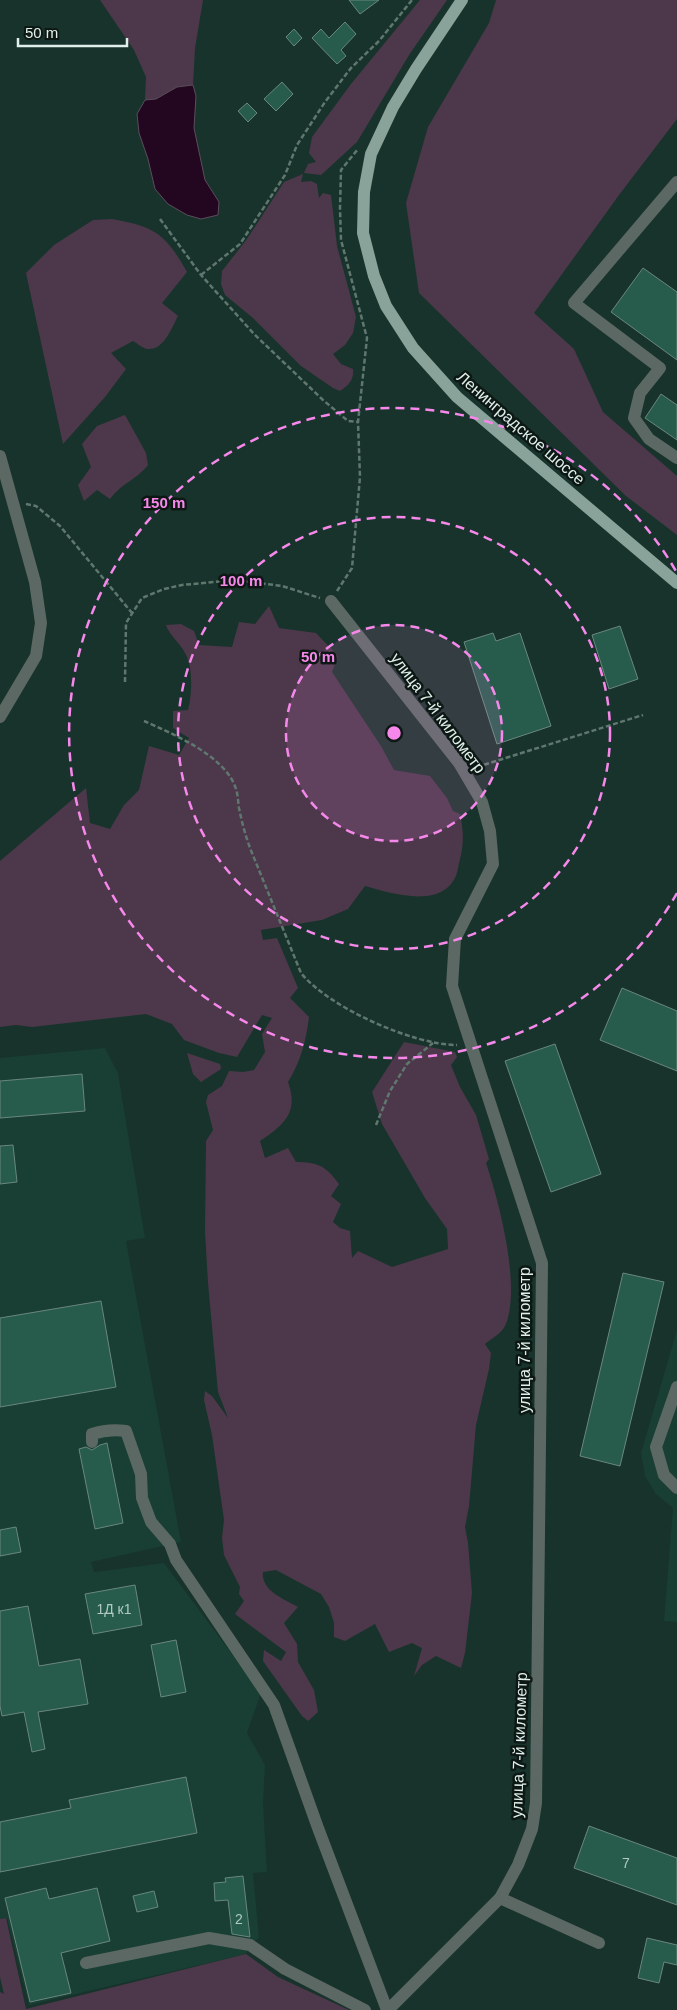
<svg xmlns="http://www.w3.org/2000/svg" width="677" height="2010" font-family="Arial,sans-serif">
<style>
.built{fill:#193e33}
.green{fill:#4c384a}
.water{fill:#230720;stroke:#5b4d5c}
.building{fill:#275c4d;stroke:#6a877d}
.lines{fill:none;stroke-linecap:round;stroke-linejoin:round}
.path{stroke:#5f776f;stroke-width:2.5;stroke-dasharray:5 2.5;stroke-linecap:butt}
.minor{stroke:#5c6864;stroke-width:12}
.major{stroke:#89a39a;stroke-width:12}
.ring{fill:none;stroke:#f788eb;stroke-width:2.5;stroke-dasharray:9 6}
.labels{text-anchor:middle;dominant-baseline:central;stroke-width:5;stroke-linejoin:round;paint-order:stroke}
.number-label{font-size:14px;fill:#b1cac2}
.street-label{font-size:16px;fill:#dfefe9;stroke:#0d1815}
.centre{fill:#f788eb;stroke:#0d1815;stroke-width:2.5}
.ring-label{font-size:15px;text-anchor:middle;font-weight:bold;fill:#f788eb;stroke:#0d1815;stroke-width:5;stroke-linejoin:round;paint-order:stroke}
</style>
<rect width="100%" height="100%" fill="#18332b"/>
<!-- built -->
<g class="built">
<path d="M105,1048l13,25 27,165 -19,3 55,301 -90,20 3,10 70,-9 97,130 -14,40 18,32 -2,39 4,68 -14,1 6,65 -9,7 -4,9 -217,51 -22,-87 -7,1v-861z"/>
<path d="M677,1330v292l-13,-1 9,-113 -17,-14 -11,-18 -4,-23z"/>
</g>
<!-- green -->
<g class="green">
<path d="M100,0h103l-8,48 -2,37 -16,2 -21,12 -11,1 1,-23 -12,-27z"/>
<path d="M420,0h27l-38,55 -52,87 -36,33 -17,-2 4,-9 8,-2 -7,-9 3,-16 39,-53z"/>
<path d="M496,0h181v119l-58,76 -85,118 40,36 29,63 74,64v59l-51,-39 -207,-203 -13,-90 22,-76 61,-104z"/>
<path d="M303,174l-2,8 10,-1 6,3 2,14 4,-5 8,2 6,51 19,71 -3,16 -8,12 -12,9 8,10 12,5c1,11 -4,16 -13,22l-7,-3 -32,-22 -48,-48 -28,-23 -4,-11 1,-13 25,-32 37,-57z"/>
<path d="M112,219c43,8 53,14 75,53l-25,31 16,13c-6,11 -14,35 -31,33 -5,-1 -10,-6 -14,-8l-22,12 15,16 -21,28 -42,47 -37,-171 28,-28 39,-25z"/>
<path d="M125,415l21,38 2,12c-13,16 -25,17 -38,34l-13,-9 -13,11 -6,-16 13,-18 -9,-23 15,-18z"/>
<path d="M269,606l10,22 37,5 22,23 -6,16 49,74 13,24 36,6 17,22 6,13 7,3c4,18 4,32 -1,49 -1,5 -2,11 -4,15 -16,31 -65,15 -90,8l-17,23 -26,11 -61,10 2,10 14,-2 21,50 -8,10 19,19c-3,24 -8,44 -21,65 11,30 -4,43 -28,59l5,17 23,-10 8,14c22,0 30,4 43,22l-8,12 10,8 -8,18 7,6 10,3 2,27 6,-7 34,16 56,-18 -1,-20 -22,-31 -43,-74 -10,-32 32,-50 51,10 2,5 -6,8 9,22 16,28 13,44 -3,4c13,38 36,126 19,163 -3,7 -14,13 -20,18l6,9 -2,16 -13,56 -7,81 -4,21 3,16 4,50 -7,60 -4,15 -25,-12 -14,9 -8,11 8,-28 -10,-5 -23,9 -14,-28 -30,17 -11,-4v-14l-5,-16 -8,-13 -45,-24 -13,2c-2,19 21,27 35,35l-14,16 13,21 1,18 16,28 4,22 -10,9 -6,-5 -39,-55 1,-11 17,11 5,-9 -51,-38 9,-13 -5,-7 1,-7 -16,-32 -2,-17 2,-18 -12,-85 -8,-35 1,-9 7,5 16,22 -10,-26 -10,-109 -3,-51 1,-91 7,-11 -7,-28 2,-7 14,-9 7,-15 14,1 11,-2 11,-18 -3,-18 10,-16 -10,-3 -25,42 -18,-4 -35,-13 -12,-16 -26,-10 -114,13 -16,-2 -16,2v-166l86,-73 4,35 20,6 14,-24 15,-15 10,-44 30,9 10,-17 -16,-10v-17l15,-1c4,-14 5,-42 -2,-55 -5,-12 -16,-18 -20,-30l15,-1 13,7 5,14 33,2 7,-25 16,2z"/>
<path d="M187,1053l33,11 1,5 -20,13 -8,-8z"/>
<path d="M6,1918l20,91 220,-55 32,23 71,33h-349v-18l4,2 -4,-17v-58z"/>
</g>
<!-- water -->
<path class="water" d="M193,85l3,11 -2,32 11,52 14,22 -1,13 -17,4 -14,-4 -19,-11 -13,-15 -7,-30 -9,-26 -2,-19 8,-14 11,-1 21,-12z"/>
<!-- building -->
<g class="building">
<path d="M349,0h30l-19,14z"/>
<path d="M345,22l11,12 -15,16 5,6 -9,8 -25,-26 9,-9 8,9z"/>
<path d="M294,29l8,9 -8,8 -8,-9z"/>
<path d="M282,82l11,12 -17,17 -12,-12z"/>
<path d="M247,103l10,10 -9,9 -10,-11z"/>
<path d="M643,268l34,24v68l-66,-48z"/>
<path d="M661,394l16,11v35l-32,-22z"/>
<path d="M620,626l18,53 -29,10 -17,-54z"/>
<path d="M493,633l3,8 24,-8 31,93 -54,18 -33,-102z"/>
<path d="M622,988l55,23v60l-77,-31z"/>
<path d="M555,1044l46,130 -50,18 -46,-131z"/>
<path d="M82,1074l3,37 -85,7v-37z"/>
<path d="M13,1145l4,37 -17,2v-38z"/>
<path d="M623,1273l41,9 -44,184 -40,-10z"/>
<path d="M101,1301l15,86 -116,20v-89z"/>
<path d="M107,1443l16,80 -28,6 -16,-80 7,-2 6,3 8,-5z"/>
<path d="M16,1527l5,25 -21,4v-26z"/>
<path d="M135,1585l7,40 -49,9 -8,-40z"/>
<path d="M28,1606l11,60 41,-7 8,45 -50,8 7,37 -13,3 -8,-40 -22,4 -2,-10v-95z"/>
<path d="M176,1640l10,52 -25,5 -10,-52z"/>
<path d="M186,1777l11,56 -197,39v-50l71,-14 -2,-8z"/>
<path d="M589,1826l88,32v47l-103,-37z"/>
<path d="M243,1876l7,61 -18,-3 -4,-34 -13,1 -1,-18 12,-1 -1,-4z"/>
<path d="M46,1888l3,11 48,-11 13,53 -49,12 10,40 -41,9 -25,-104z"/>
<path d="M154,1891l4,16 -21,5 -4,-16z"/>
<path d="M647,1938l30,7v20l-13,-3 -5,21 -21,-5z"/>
</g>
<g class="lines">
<!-- path -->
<g class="path">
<path d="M160,219l41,56 53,59 69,66 25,21 10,1"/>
<path d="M201,275l39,-31 45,-69 12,-30 28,-43 26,-34 28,-27 33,-41"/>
<path d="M26,504l10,2 24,20 72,87"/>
<path d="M337,591l15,-23 8,-91 -2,-55 9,-84 -26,-98 -1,-32 1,-38 17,-21"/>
<path d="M125,682l1,-59 16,-25 22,-9 18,-4 53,-5 47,6 38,12"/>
<path d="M144,721c29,13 82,35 92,68 2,6 2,13 3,19 3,15 7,30 13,45l49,120c27,34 112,72 156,72"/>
<path d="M477,767l166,-52"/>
<path d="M376,1125l14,-34 17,-27 26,-21"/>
</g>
<!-- minor -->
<g class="minor">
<path d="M677,182l-103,121 86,65 -20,25 -6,25 15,21 28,19"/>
<path d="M0,456l35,126 6,41 -5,33 -36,61"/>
<path d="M331,601l128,162 23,39 8,29 3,33 -38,75 -3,47 90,277 -6,540 -4,26 -14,36 -18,33 -112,112"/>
<path d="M677,1387l-21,60 8,28 13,13"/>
<path d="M92,1442v-8c12,-4 21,-5 34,-3l15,43 1,24 9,24 19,22 6,16 98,145 44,123 69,182"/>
<path d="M500,1898l99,45"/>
<path d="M86,1963l123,-25 41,7 35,24 80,41"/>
</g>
<!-- major -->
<path class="major" d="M462,0l-46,69 -23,38 -22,47 -7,38 -1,41 11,43 12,30 27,42 44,49 220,186"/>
</g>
<!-- distance rings -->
<circle cx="394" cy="733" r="108" fill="#f788eb" fill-opacity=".12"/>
<g class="ring">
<circle cx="394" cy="733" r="108"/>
<circle cx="394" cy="733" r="216"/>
<path d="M677 893A325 325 0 1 1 677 573"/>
</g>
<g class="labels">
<!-- number labels -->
<g class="number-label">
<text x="114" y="1609">1Д к1</text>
<text x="626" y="1863">7</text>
<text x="239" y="1919">2</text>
</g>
<!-- street labels -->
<g class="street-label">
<text transform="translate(521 428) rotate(41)">Ленинградское шоссе</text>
<text transform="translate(438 713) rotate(53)">улица 7-й километр</text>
<text transform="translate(524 1340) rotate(-90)">улица 7-й километр</text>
<text transform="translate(519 1745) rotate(-88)">улица 7-й километр</text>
</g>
</g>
<circle cx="394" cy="733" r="8" class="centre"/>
<g class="ring-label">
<text x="164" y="508">150 m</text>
<text x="241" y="586">100 m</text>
<text x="318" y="662">50 m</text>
</g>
<!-- scale -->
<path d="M18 38v8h109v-8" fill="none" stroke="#dfefe9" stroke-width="2.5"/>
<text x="25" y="38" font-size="15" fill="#dfefe9" stroke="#0d1815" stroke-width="4" paint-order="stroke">50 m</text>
</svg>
